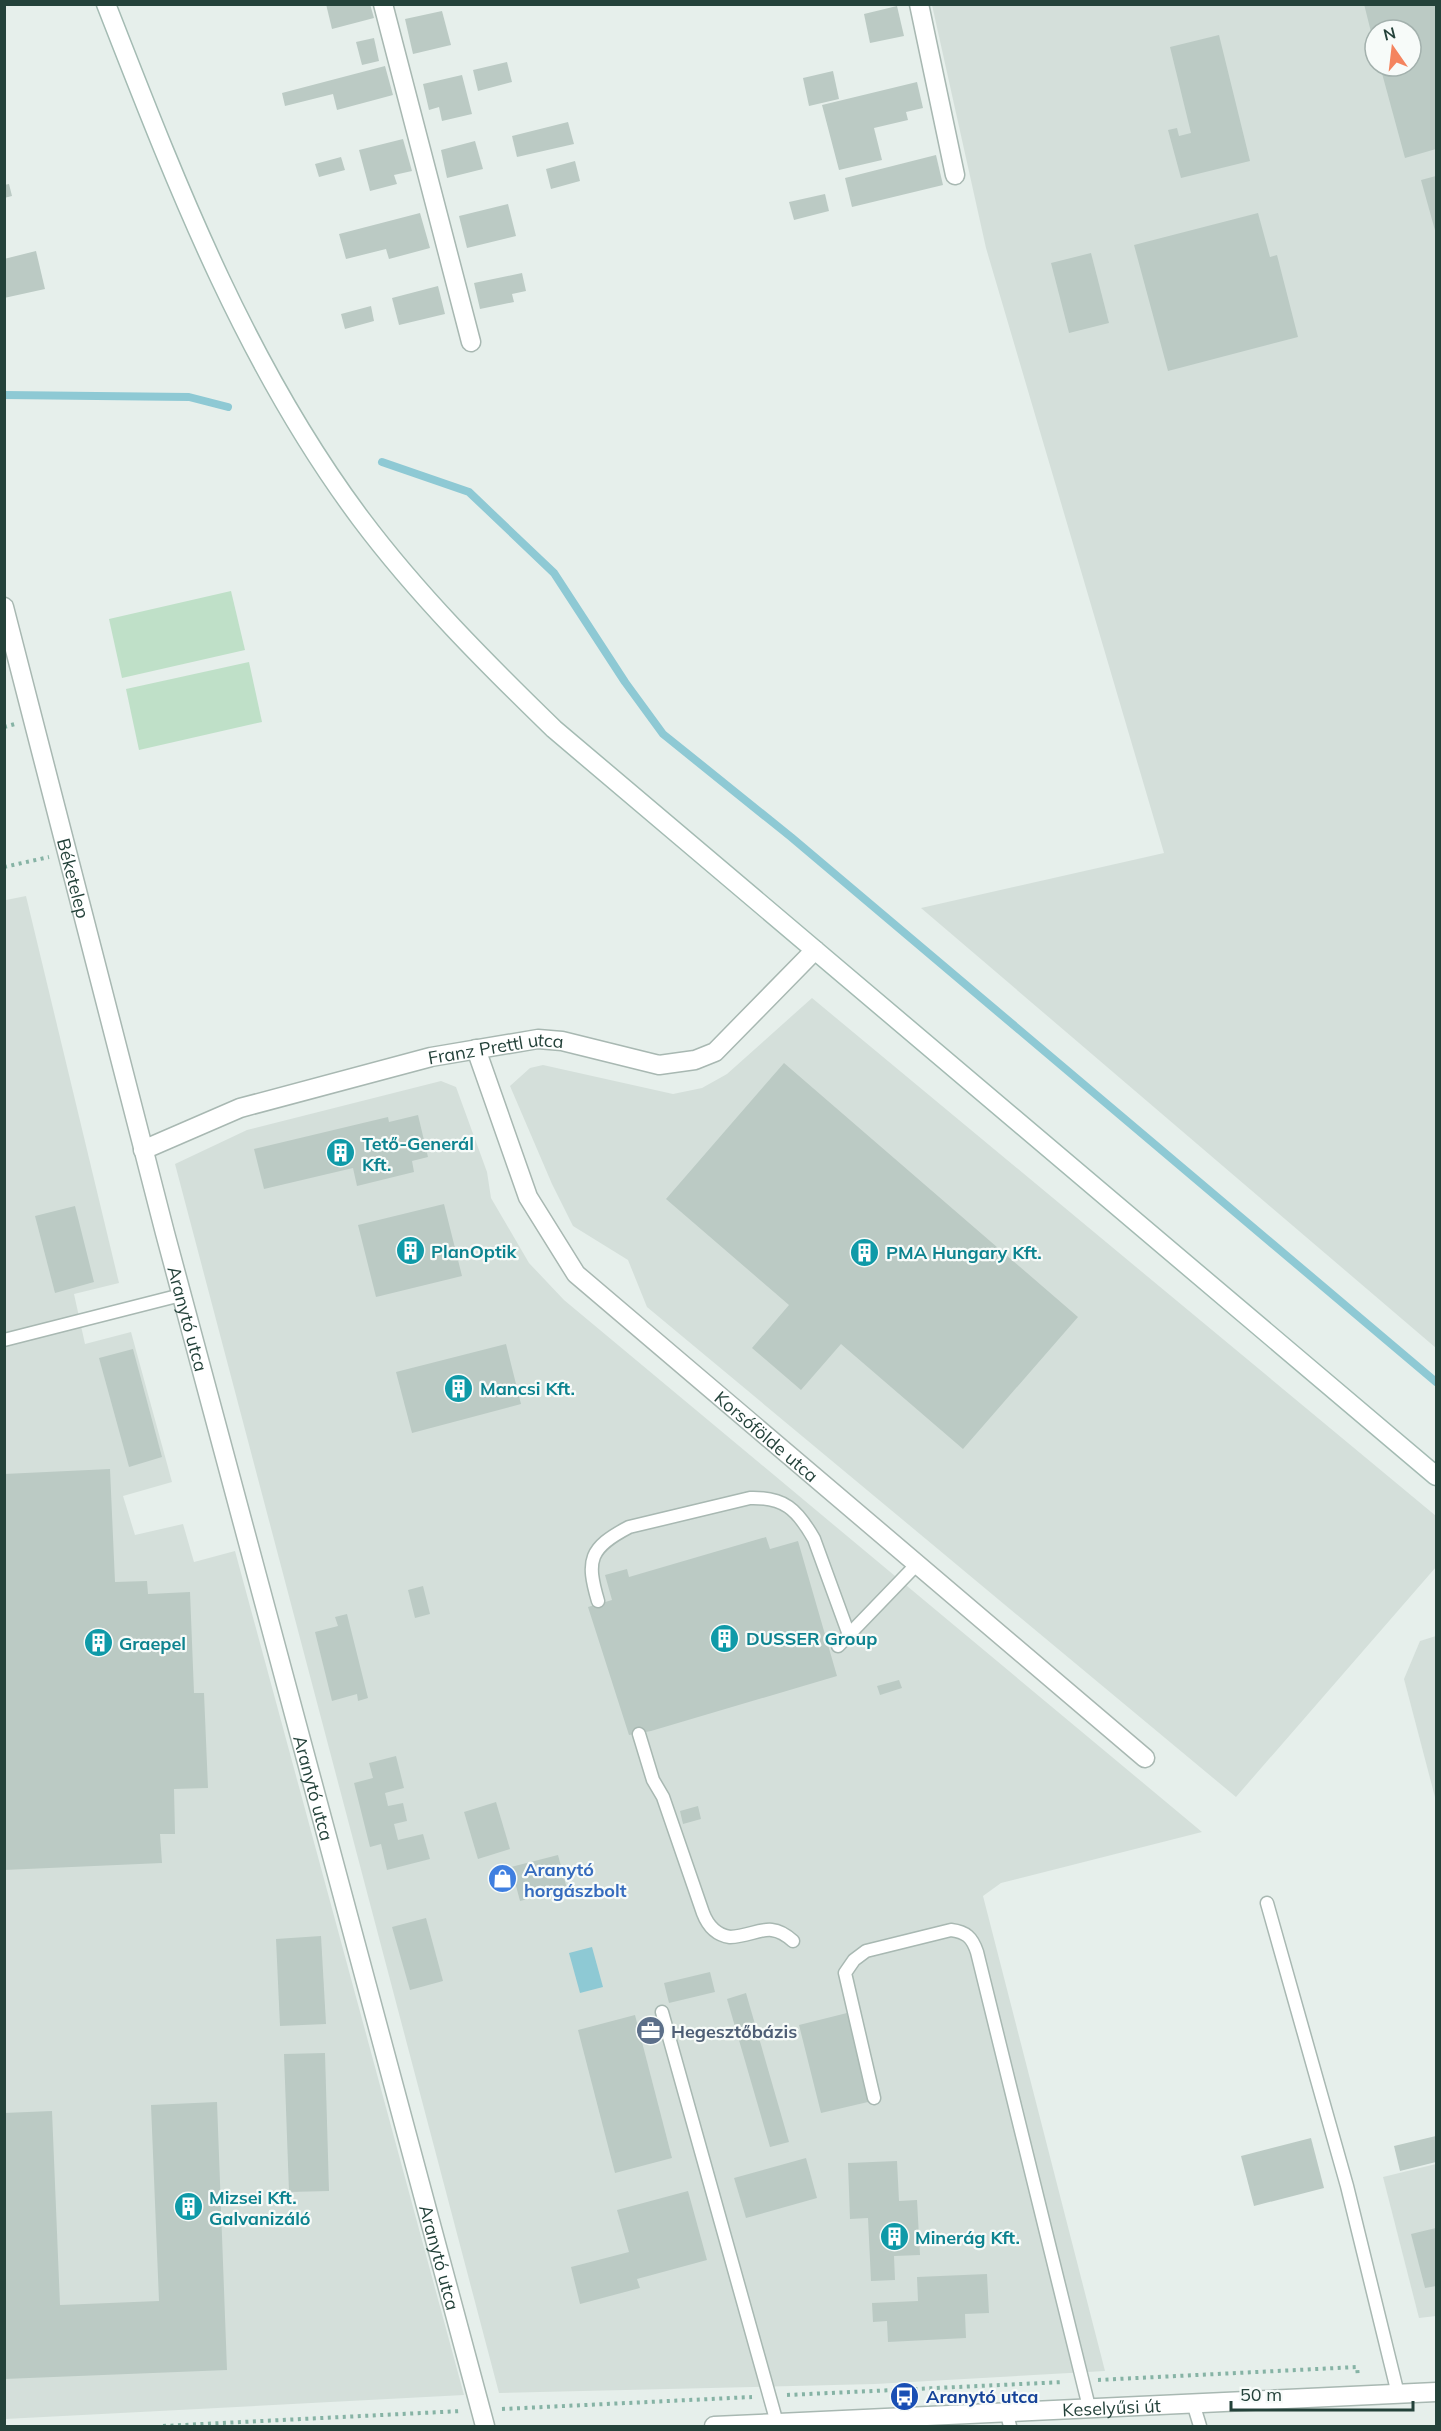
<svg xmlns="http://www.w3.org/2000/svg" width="1441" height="2431" font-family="Mulish,sans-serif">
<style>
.built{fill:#d4dfda;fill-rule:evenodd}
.green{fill:#bfe0c8}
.water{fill:#8ec9d4}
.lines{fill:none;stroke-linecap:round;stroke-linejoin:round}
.stream{stroke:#8ec9d4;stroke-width:8}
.building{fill:#bbcac4}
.service-casing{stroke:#a8b8b2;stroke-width:15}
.minor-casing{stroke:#a8b8b2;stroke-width:21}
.secondary-casing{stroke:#a4bbb3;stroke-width:21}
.path{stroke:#86b3a5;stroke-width:4;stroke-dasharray:3 4.5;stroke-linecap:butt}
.service{stroke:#fff;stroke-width:12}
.minor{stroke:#fff;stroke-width:18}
.secondary{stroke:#fff;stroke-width:18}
.labels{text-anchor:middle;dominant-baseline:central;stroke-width:4.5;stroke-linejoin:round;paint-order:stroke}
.street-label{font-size:18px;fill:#24423a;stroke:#f7fbf9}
.culture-label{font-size:18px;font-weight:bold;fill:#0d838f;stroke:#f7fbf9;text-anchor:start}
.shop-label{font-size:18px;font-weight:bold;fill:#366cbe;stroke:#f7fbf9;text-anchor:start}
.service-label{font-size:18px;font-weight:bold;fill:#4e5e75;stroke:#f7fbf9;text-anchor:start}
.transit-label{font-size:18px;font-weight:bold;fill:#164399;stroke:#f7fbf9;text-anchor:start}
</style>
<rect width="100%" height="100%" fill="#e6efeb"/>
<!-- built -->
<g class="built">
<path d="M932,5h504v1343l-515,-440 243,-55 -178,-605zM1375,30h36v36h-36z"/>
<path d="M4,893l2,7 20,-4 93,387 -45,11 11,50 46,-12 41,150 -49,14 12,39 48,-11 11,38 41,-11 229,844 -459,24z"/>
<path d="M812,998l624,518v51l-200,230 -589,-490 -19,-47 -55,-34 -21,-42 -42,-98 20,-18 13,-3 130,29 29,-6 25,-14z"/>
<path d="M441,1081l15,6 31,85 4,26 38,65 35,37 638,532 -201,51 -18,13 122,475 -230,13 -376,9 -324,-1229 72,-34z"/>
<path d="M1436,1636v165l-32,-122 16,-38z"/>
<path d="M1436,2164v152l-17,2 -36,-141z"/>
</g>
<!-- green -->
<g class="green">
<path d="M231,591l14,59 -123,28 -13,-59z"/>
<path d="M249,662l13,60 -123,28 -13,-61z"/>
</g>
<!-- water -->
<path class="water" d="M592,1947l11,40 -23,6 -11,-40z"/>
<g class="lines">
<!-- stream -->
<g class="stream">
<path d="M4,395l185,2 39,10"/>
<path d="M382,462l87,30 85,81 71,109 38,52 128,103 645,545"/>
</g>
</g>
<!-- building -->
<g class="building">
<path d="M326,4h44l4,14 -42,11z"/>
<path d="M1364,4h72v145l-31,9 -25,-92h31v-36h-36l-1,14z"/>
<path d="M897,6l7,30 -34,7 -6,-29z"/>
<path d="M442,11l9,34 -38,9 -8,-35z"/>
<path d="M1219,35l31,126 -69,17 -13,-48 9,-2 2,8 12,-3 -21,-86z"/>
<path d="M374,38l5,23 -17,4 -6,-23z"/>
<path d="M507,62l5,20 -34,9 -5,-21z"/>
<path d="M385,66l8,29 -56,15 -4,-16 -48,12 -3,-13z"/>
<path d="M833,71l6,28 -30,7 -6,-28z"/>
<path d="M462,75l10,39 -30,7 -3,-14 -10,3 -6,-26z"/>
<path d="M917,82l6,26 -17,4 2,8 -34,8 8,32 -43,10 -17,-65z"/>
<path d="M568,122l6,22 -57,13 -5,-21z"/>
<path d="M403,139l9,32 -18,4 3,9 -27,7 -11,-41z"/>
<path d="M475,141l8,28 -36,9 -6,-28z"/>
<path d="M936,155l7,30 -91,22 -7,-29z"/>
<path d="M341,157l4,13 -26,7 -4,-13z"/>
<path d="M575,161l5,20 -29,8 -5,-20z"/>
<path d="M1436,176v58l-15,-54z"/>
<path d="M9,184l3,12 -8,2v-13z"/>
<path d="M825,194l4,17 -35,9 -5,-18z"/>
<path d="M508,204l8,32 -49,12 -8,-32z"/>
<path d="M420,213l10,35 -41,11 -3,-10 -40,10 -7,-25z"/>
<path d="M1258,213l12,44 7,-2 21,82 -130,34 -34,-126z"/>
<path d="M36,251l9,38 -41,9v-39z"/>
<path d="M1091,253l18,70 -40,10 -18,-70z"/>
<path d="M522,273l4,18 -14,3 2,8 -34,7 -6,-26z"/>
<path d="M438,286l7,28 -46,11 -7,-27z"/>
<path d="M371,306l3,15 -29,8 -4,-15z"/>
<path d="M784,1063l294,254 -115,132 -122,-105 -40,46 -49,-42 37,-43 -123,-106z"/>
<path d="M418,1115l10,42 -16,4 2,11 -57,14 -4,-18 -89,21 -10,-40 134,-32 1,5z"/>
<path d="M444,1204l18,72 -86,21 -18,-72z"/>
<path d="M75,1206l19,76 -39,11 -20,-77z"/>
<path d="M506,1344l15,60 -109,29 -16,-61z"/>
<path d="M133,1349l29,108 -33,10 -30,-109z"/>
<path d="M110,1469l5,113 32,-1 1,13 42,-2 4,101h10l4,95 -34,1 1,45h-15l2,29 -158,7v-396z"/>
<path d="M766,1537l4,12 28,-8 39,135 -186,55 -22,4 -41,-128 24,-7 -7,-25 22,-6 2,8z"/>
<path d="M423,1586l7,28 -15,4 -7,-28z"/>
<path d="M347,1614l21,84 -10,3 -1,-7 -25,7 -17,-69 23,-6 -3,-9z"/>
<path d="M899,1680l3,8 -22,7 -3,-9z"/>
<path d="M396,1756l8,32 -19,5 3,13 15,-3 4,18 -13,3 4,16 25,-6 7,25 -43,11 -6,-26 -11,3 -16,-64 19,-5 -4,-15z"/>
<path d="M496,1802l14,47 -32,10 -14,-47z"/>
<path d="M698,1806l3,13 -18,5 -3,-13z"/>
<path d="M558,1855l9,34 -47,12 -9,-34z"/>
<path d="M426,1918l17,63 -33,9 -18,-63z"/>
<path d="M321,1936l5,88 -46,2 -4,-87z"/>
<path d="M710,1972l5,20 -46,11 -5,-20z"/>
<path d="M746,1993l43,149 -19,5 -43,-148z"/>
<path d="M847,2013l21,89 -47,11 -22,-88z"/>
<path d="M635,2015l37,143 -57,15 -37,-143z"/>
<path d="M325,2053l4,138 -40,1 -5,-138z"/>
<path d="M217,2102l10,268 -223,9v-266l48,-2 8,194 99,-4 -8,-196z"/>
<path d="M1436,2136v26l-36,9 -6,-25z"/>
<path d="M1311,2138l13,50 -70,18 -13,-50z"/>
<path d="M806,2158l11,40 -71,20 -12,-40z"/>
<path d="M897,2161l2,40 18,-1 3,55 -26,1 1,24 -24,1 -3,-63 -18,1 -2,-56z"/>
<path d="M688,2191l19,69 -70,19 3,9 -60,16 -9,-37 58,-15 -12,-42z"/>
<path d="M1436,2228v58l-11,2 -14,-54z"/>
<path d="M987,2274l2,39 -24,1 1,24 -78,4 -1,-21 -14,1 -1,-19 46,-2 -1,-24z"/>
</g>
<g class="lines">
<defs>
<g id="service">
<path d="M4,1340l177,-45"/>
<path d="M598,1601c-12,-41 -9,-53 31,-74l121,-29c34,-1 47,11 64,41l35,96"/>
<path d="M838,1646l80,-83"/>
<path d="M639,1734l14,46 10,17 40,116c5,13 13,22 27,24 27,-1 39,-18 63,4"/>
<path d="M1267,1903l80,283 51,208"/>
<path d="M662,2012l115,411"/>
<path d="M874,2098l-29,-125 9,-13 12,-9 85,-21c15,2 21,7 26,22l112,455"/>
<path d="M1193,2403l7,23"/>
<path d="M1006,2411l4,15"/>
</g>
<g id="minor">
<path d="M383,4l88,338"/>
<path d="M919,4l36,171"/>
<path id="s1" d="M4,607l161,626 320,1193"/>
<path id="s2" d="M476,1049l52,148 48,77 569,484"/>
<path id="s3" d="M143,1150l97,-42 191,-51 107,-18 24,2 97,24 36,-5 20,-8 100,-102"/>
<path id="s4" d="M714,2426l722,-34"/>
</g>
<path id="secondary" d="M106,4c70,179 139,360 255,515 57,76 125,144 193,210l882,747"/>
</defs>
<!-- service casing -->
<use href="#service" class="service-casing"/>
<!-- minor casing -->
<use href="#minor" class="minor-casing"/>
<!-- secondary casing -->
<use href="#secondary" class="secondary-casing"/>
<!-- path -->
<g class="path">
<path d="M4,727l11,-3"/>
<path d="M4,867l45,-10"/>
<path d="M1098,2380l259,-13 1,10"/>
<path d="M787,2395l277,-13"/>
<path d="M502,2409l250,-12"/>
<path d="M163,2426l299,-15"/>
</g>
<!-- service -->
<use href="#service" class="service"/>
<!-- minor -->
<use href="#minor" class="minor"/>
<!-- secondary -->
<use href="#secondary" class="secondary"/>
</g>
<!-- icons -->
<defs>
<symbol id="building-disc" viewBox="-11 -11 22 22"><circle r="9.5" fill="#0f9aa8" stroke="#f7fbf9"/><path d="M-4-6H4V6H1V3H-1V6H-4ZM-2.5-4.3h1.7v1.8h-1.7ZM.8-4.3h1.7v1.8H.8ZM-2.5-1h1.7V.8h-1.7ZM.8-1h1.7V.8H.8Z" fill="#fff"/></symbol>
<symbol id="shop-disc" viewBox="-11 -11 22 22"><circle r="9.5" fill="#3f7fe0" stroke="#f7fbf9"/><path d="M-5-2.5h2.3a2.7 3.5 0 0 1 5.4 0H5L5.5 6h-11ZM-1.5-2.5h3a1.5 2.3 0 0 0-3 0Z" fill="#fff"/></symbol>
<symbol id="office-disc" viewBox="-11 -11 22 22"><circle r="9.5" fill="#5c6f8a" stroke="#f7fbf9"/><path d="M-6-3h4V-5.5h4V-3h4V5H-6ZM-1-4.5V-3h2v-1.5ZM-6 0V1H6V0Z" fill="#fff"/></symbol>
<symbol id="bus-disc" viewBox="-11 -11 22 22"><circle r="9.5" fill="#1a4fb4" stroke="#f7fbf9"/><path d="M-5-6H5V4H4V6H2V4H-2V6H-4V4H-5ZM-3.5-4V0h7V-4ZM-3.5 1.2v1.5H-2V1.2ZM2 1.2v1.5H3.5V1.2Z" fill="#fff"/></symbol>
</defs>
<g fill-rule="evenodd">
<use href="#building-disc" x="324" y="1136" width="33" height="33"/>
<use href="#building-disc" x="394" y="1234" width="33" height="33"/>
<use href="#building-disc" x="848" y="1236" width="33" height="33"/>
<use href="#building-disc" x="442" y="1372" width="33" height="33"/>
<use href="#building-disc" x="708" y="1622" width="33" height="33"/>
<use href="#building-disc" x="82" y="1626" width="33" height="33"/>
<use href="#shop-disc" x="486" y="1862" width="33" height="33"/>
<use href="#office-disc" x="634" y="2014" width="33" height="33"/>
<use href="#building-disc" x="172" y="2190" width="33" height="33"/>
<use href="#building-disc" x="878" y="2220" width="33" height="33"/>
<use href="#bus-disc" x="888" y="2380" width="33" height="33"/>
</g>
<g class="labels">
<!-- street labels -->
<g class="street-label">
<text stroke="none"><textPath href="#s1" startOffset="280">Béketelep</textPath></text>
<text stroke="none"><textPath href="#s3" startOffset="369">Franz Prettl utca</textPath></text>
<text stroke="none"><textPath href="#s1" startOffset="735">Aranytó utca</textPath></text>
<text stroke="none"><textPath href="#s2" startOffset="498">Korsófölde utca</textPath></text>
<text stroke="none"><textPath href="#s1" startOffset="1221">Aranytó utca</textPath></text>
<text stroke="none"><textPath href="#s1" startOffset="1707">Aranytó utca</textPath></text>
<text stroke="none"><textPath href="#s4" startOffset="398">Keselyűsi út</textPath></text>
</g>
<!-- culture labels -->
<g class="culture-label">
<text x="362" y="1143">Tető-Generál<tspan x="362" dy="21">Kft.</tspan></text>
<text x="431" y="1251">PlanOptik</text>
<text x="886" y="1252">PMA Hungary Kft.</text>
<text x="480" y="1388">Mancsi Kft.</text>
<text x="746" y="1638">DUSSER Group</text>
<text x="119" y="1643">Graepel</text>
<text x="209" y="2197">Mizsei Kft.<tspan x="209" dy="21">Galvanizáló</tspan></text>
<text x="915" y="2237">Minerág Kft.</text>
</g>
<!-- shop labels -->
<g class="shop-label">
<text x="524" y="1869">Aranytó<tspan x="524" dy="21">horgászbolt</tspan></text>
</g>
<!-- service labels -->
<g class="service-label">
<text x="671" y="2031">Hegesztőbázis</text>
</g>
<!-- transit labels -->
<g class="transit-label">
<text x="926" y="2396">Aranytó utca</text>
</g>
</g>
<!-- border -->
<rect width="1441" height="2431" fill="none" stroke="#24423a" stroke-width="12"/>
<!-- north arrow -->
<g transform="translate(1393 48) rotate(346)"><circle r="28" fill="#f7fbf9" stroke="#a3b1ad" stroke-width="1.5"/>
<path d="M0-4.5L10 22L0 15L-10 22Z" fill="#f4845f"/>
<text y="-9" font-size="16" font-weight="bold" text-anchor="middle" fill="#24423a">N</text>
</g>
<!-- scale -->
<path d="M1231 2401v9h182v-9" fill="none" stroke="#24423a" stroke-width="3"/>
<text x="1240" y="2401" font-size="18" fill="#24423a" stroke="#f7fbf9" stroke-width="4.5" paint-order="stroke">50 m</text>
</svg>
